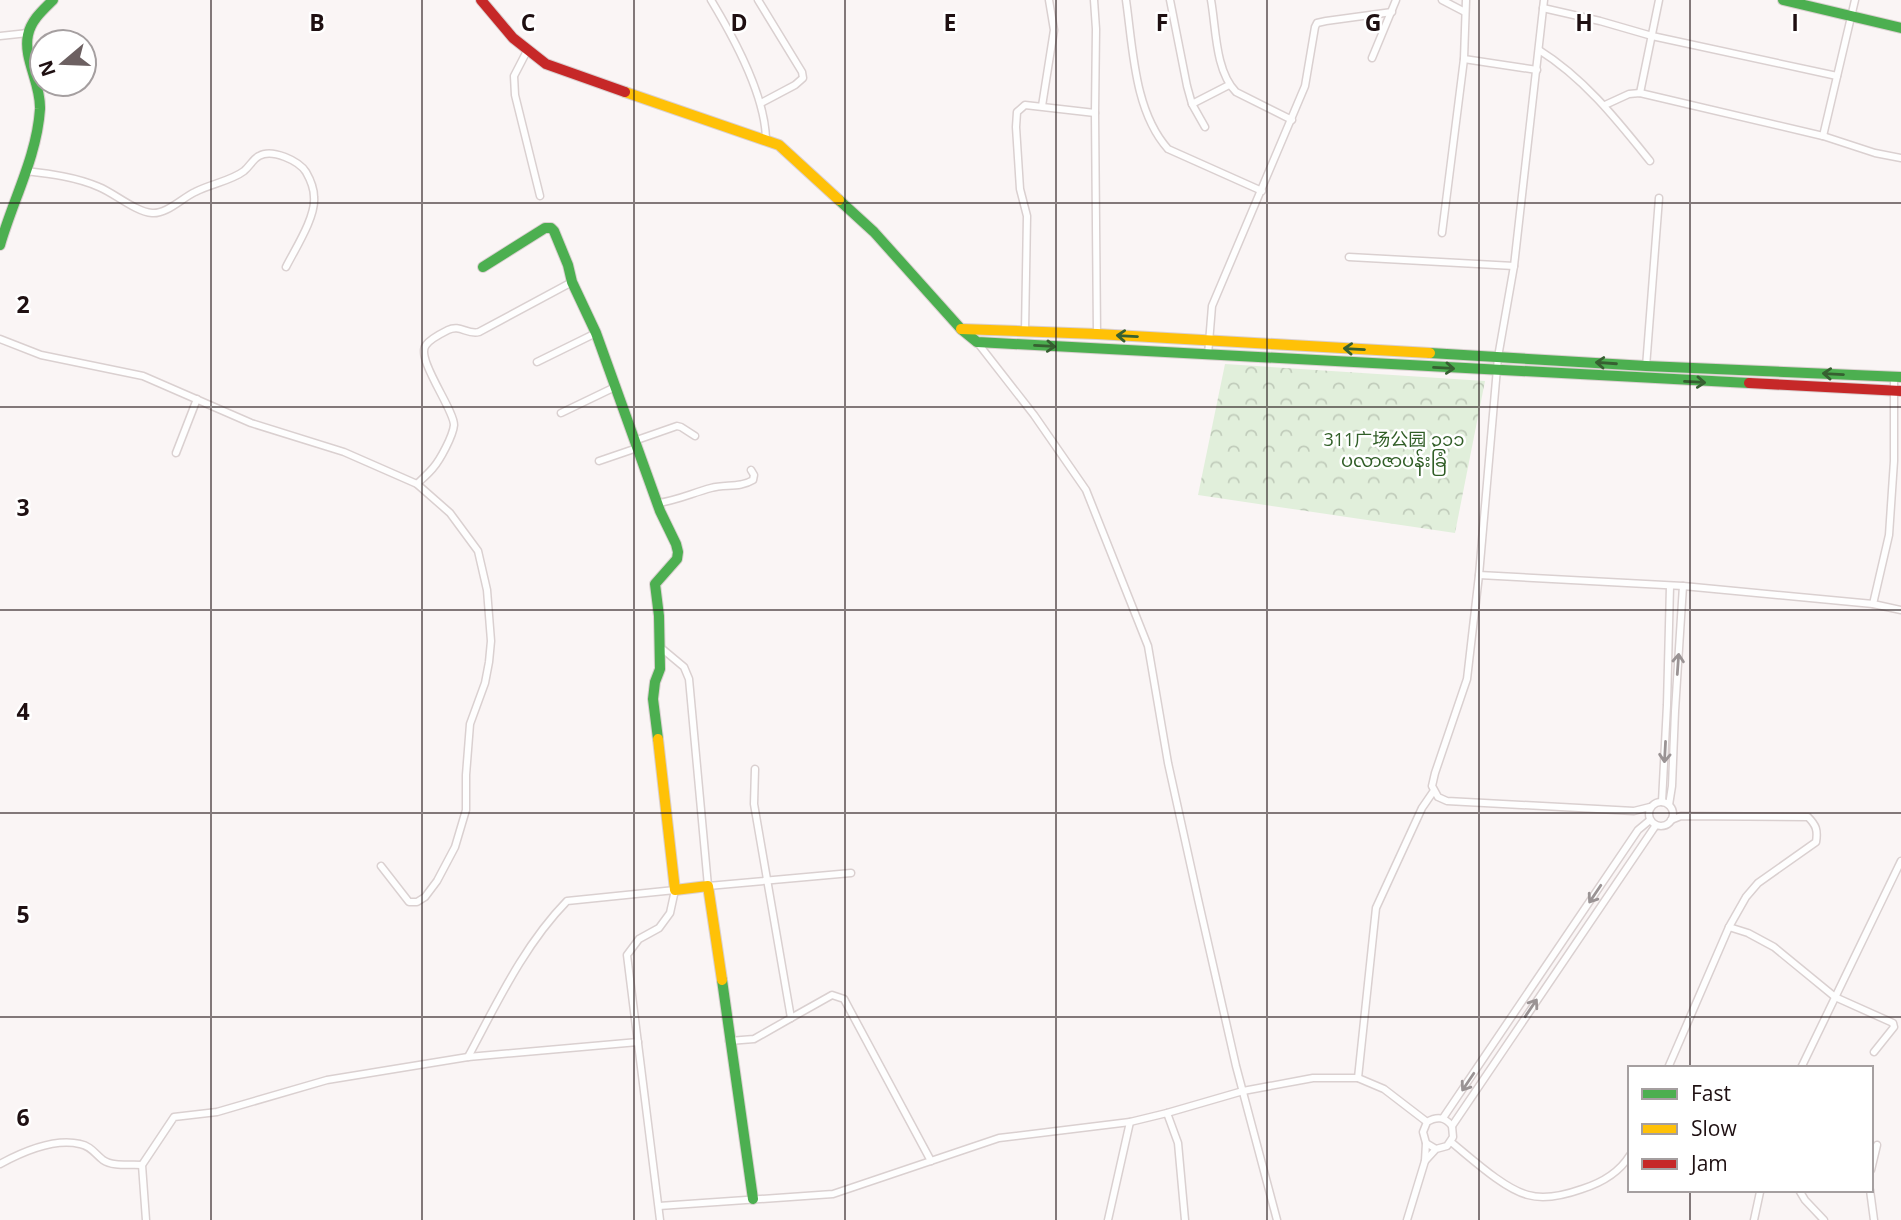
<svg xmlns="http://www.w3.org/2000/svg" width="1901" height="1220" font-family="'Open Sans','Noto Sans SC','Noto Sans Myanmar',sans-serif">
<style>
.park{fill:url(#park-crowns)}
.lines{fill:none;stroke-linecap:round;stroke-linejoin:round}
.street-casing{stroke:#dad0d0;stroke-width:9}
.fast-casing{stroke:#dad0d0;stroke-width:12}
.slow-casing{stroke:#dad0d0;stroke-width:12}
.jam-casing{stroke:#dad0d0;stroke-width:12}
.street{stroke:#fefefe;stroke-width:6}
.fast{stroke:#4caf50;stroke-width:10}
.slow{stroke:#ffc107;stroke-width:10}
.jam{stroke:#c62828;stroke-width:10}
.oneway{stroke:#366031}
.oneway2{stroke:#9a9394}
.grid{fill:none;stroke:#1f1012;stroke-width:2;stroke-opacity:0.55}
.labels{text-anchor:middle;dominant-baseline:central;stroke-width:5;stroke-linejoin:round;paint-order:stroke}
.park-label{font-size:18px;fill:#315e27;stroke:#fff}
.grid-label{font-size:23px;text-anchor:middle;font-weight:bold;fill:#1f1012;stroke:#fff;stroke-width:5;stroke-linejoin:round;paint-order:stroke}
</style>
<defs>
<pattern id="park-crowns" width="20" height="18" patternUnits="userSpaceOnUse" patternTransform="scale(1.75)"><rect width="20" height="18" fill="#e1efdb"/><path d="M2 6a3 3 0 1 1 6 0M12 15a3 3 0 1 1 6 0" fill="none" stroke="#c1ccbb"/></pattern>
</defs>
<rect width="100%" height="100%" fill="#faf5f5"/>
<!-- park -->
<path class="park" d="M1225,364l260,17 -30,152 -257,-38z"/>
<g class="lines">
<defs>
<g id="street">
<path d="M711,0c23,38 55,96 55,141"/>
<path d="M758,0l44,72 1,6 -8,7 -34,18"/>
<path d="M1094,0l2,29 -1,84 2,221"/>
<path d="M1126,0c7,48 8,111 42,149l94,42"/>
<path d="M1170,0l17,86 5,18 13,23"/>
<path d="M1211,0c5,27 4,71 25,92l56,28"/>
<path d="M1442,0l23,12"/>
<path d="M1544,0l-30,266 -16,91 -19,218 -12,104 -32,94 -3,13 6,11 9,4 187,10 16,-4"/>
<path d="M1543,8l57,13 52,15 185,40"/>
<path d="M0,36l28,-3"/>
<path d="M528,49l-14,27 1,19 25,101"/>
<path d="M1539,50c45,28 78,70 111,111"/>
<path d="M1372,58l24,-58"/>
<path d="M1464,59l73,11"/>
<path d="M1640,93l19,-93"/>
<path d="M1192,104l37,-19"/>
<path d="M1605,105l24,-11 11,-1 183,43 52,17 26,5"/>
<path d="M1042,106l12,-76 -5,-30"/>
<path d="M1823,136l32,-136"/>
<path d="M26,171c25,3 50,6 73,16 15,6 37,25 53,26 15,1 30,-15 43,-21 15,-8 36,-11 49,-21 6,-5 9,-12 15,-15 13,-8 40,5 47,16 4,7 8,17 8,25 2,20 -19,52 -28,70"/>
<path d="M1442,233l22,-174 2,-59"/>
<path d="M1349,257l165,9"/>
<path d="M1025,332l2,-116 -7,-27 -4,-62 1,-15 8,-7 70,8"/>
<path d="M0,339l41,16 102,21 108,47 93,29 73,32 33,29 28,38 9,39 4,51 -2,21 -4,21 -15,41 -4,51v35l-11,37 -18,34 -12,16 -8,5h-8l-28,-36"/>
<path d="M977,342l57,73 52,75 62,156 20,117 30,136 38,167 41,154"/>
<path d="M1208,355l4,-49 93,-220 10,-59 2,-4 9,-2 66,-9"/>
<path d="M537,362l59,-29"/>
<path d="M1646,367l13,-169"/>
<path d="M561,413l54,-26"/>
<path d="M634,441l43,-15 4,1 14,9"/>
<path d="M176,453l21,-54"/>
<path d="M599,461l38,-13"/>
<path d="M417,484c5,-5 11,-10 16,-16 7,-8 20,-32 21,-43 0,-16 -39,-67 -28,-80 4,-6 16,-12 22,-15 12,-6 19,5 31,2l93,-50"/>
<path d="M657,503c19,-2 35,-10 54,-15 14,-4 29,0 42,-8l1,-5 -3,-5"/>
<path d="M1479,575l204,11 190,18 28,6"/>
<path d="M1873,604l16,-69 5,-74v-84"/>
<path d="M660,647l24,20 5,12 19,207 143,-13"/>
<circle cx="1661" cy="814" r="12"/>
<path d="M1662,802l5,-97 3,-119"/>
<path d="M1669,805l3,-19 3,-75 8,-125"/>
<path d="M1671,820l10,-4 127,1c8,8 10,13 8,25l-58,41 -12,14 -17,30"/>
<path d="M791,1018l41,-23 12,4 87,162"/>
<path d="M729,1041l25,-2 37,-21 -37,-214 1,-35"/>
<path d="M468,1057c29,-54 56,-112 99,-156l108,-11 -5,23 -11,15 -20,11 -12,16 33,265"/>
<path d="M1668,1068l61,-141 19,6 26,14 61,50 58,26 1,4 -20,25"/>
<path d="M1801,1068l100,-207"/>
<path d="M1358,1078l18,-170 46,-100 11,-16"/>
<path d="M1167,1113l11,30 7,77"/>
<path d="M1443,1118l195,-288 12,-10"/>
<path d="M1452,1126l204,-301"/>
<path d="M1451,1142c20,16 53,47 77,53 17,5 37,0 54,-6 19,-6 37,-16 48,-34"/>
<path d="M1425,1161l11,-12 11,-3 6,-9 -1,-11c-7,-9 -15,-10 -25,-4l-4,10 3,11 10,6"/>
<path d="M0,1164c22,-12 55,-26 80,-20 11,2 15,10 23,16 10,7 27,4 39,5"/>
<path d="M1871,1170l6,-25"/>
<path d="M1799,1190l6,10 19,20"/>
<path d="M1870,1190l4,30"/>
<path d="M659,1206l174,-12 166,-56 131,-16 37,-9 76,-22 70,-13h45l26,11 43,33"/>
<path d="M146,1220l-4,-55 32,-48 43,-5 110,-32 141,-23 170,-15"/>
<path d="M1108,1220l22,-98"/>
<path d="M1407,1220l18,-59 1,-18"/>
<path d="M1754,1220l6,-28"/>
</g>
<g id="fast">
<path d="M1783,0l118,28"/>
<path d="M839,200l35,32 87,97 16,13 772,41"/>
<path d="M0,245c13,-45 37,-89 40,-136 1,-26 -17,-50 -12,-74 3,-15 15,-25 25,-35"/>
<path d="M483,267l62,-39h6l3,3 14,34 4,17 24,51 64,178 16,33 2,8 -1,7 -22,25 4,32 1,53 -5,13 -2,17 5,40"/>
<path d="M1430,353l216,13 255,11"/>
<path d="M722,980l31,219"/>
</g>
<g id="slow">
<path d="M625,92l154,53 60,55"/>
<path d="M961,329l136,5 333,19"/>
<path d="M658,739l17,151 33,-4 14,94"/>
</g>
<g id="jam">
<path d="M481,0l32,38 33,26 79,28"/>
<path d="M1749,383l152,8"/>
</g>
</defs>
<!-- street casing -->
<use href="#street" class="street-casing"/>
<!-- fast casing -->
<use href="#fast" class="fast-casing"/>
<!-- slow casing -->
<use href="#slow" class="slow-casing"/>
<!-- jam casing -->
<use href="#jam" class="jam-casing"/>
<!-- street -->
<use href="#street" class="street"/>
<!-- fast -->
<use href="#fast" class="fast"/>
<!-- slow -->
<use href="#slow" class="slow"/>
<!-- jam -->
<use href="#jam" class="jam"/>
</g>
<!-- one-way arrows -->
<defs><path id="oneway-shaft" d="M-6 0H5M1.5-3L5.5 0L1.5 3" fill="none" stroke-width="1.6" stroke-linecap="round" stroke-linejoin="round" transform="scale(1.75)"/></defs>
<g class="oneway">
<use href="#oneway-shaft" transform="translate(1127 336) rotate(-177)"/>
<use href="#oneway-shaft" transform="translate(1045 346) rotate(3)"/>
<use href="#oneway-shaft" transform="translate(1354 349) rotate(-177)"/>
<use href="#oneway-shaft" transform="translate(1606 363) rotate(-176)"/>
<use href="#oneway-shaft" transform="translate(1444 368) rotate(3)"/>
<use href="#oneway-shaft" transform="translate(1833 374) rotate(-177)"/>
<use href="#oneway-shaft" transform="translate(1695 382) rotate(3)"/>
</g>
<g class="oneway2">
<use href="#oneway-shaft" transform="translate(1678 664) rotate(-86)"/>
<use href="#oneway-shaft" transform="translate(1665 752) rotate(93)"/>
<use href="#oneway-shaft" transform="translate(1595 894) rotate(124)"/>
<use href="#oneway-shaft" transform="translate(1531 1008) rotate(-56)"/>
<use href="#oneway-shaft" transform="translate(1468 1082) rotate(124)"/>
</g>
<!-- grid -->
<path class="grid" d="M211,0v1220M422,0v1220M634,0v1220M845,0v1220M1056,0v1220M1267,0v1220M1479,0v1220M1690,0v1068M0,203h1901M0,407h1901M0,610h1901M0,813h1901M0,1017h1901M1690,1190v30"/>
<g class="labels">
<!-- park labels -->
<g class="park-label">
<text x="1394" y="439">311广场公园 ၃၁၁<tspan x="1394" dy="21">ပလာဇာပန်းခြံ</tspan></text>
</g>
</g>
<g class="grid-label">
<text x="317" y="31">B</text>
<text x="528" y="31">C</text>
<text x="739" y="31">D</text>
<text x="950" y="31">E</text>
<text x="1162" y="31">F</text>
<text x="1373" y="31">G</text>
<text x="1584" y="31">H</text>
<text x="1795" y="31">I</text>
<text x="23" y="313">2</text>
<text x="23" y="516">3</text>
<text x="23" y="720">4</text>
<text x="23" y="923">5</text>
<text x="23" y="1126">6</text>
</g>
<!-- legend -->
<rect x="1628" y="1066" width="245" height="126" fill="#ffffff" stroke="#a59fa0" stroke-width="2"/>
<rect x="1642" y="1089" width="35" height="10" fill="#4caf50" stroke="#a59fa0" stroke-width="2"/>
<text x="1691" y="1101" font-size="21" fill="#1f1012">Fast</text>
<rect x="1642" y="1124" width="35" height="10" fill="#ffc107" stroke="#a59fa0" stroke-width="2"/>
<text x="1691" y="1136" font-size="21" fill="#1f1012">Slow</text>
<rect x="1642" y="1159" width="35" height="10" fill="#c62828" stroke="#a59fa0" stroke-width="2"/>
<text x="1691" y="1171" font-size="21" fill="#1f1012">Jam</text>
<!-- north arrow -->
<g transform="translate(63 63) rotate(251)"><circle r="33" fill="#ffffff" stroke="#a59fa0" stroke-width="2"/>
<path d="M0-5L12 26L0 18L-12 26Z" fill="#6c6061"/>
<text y="-10" font-size="19" font-weight="bold" text-anchor="middle" fill="#1f1012">N</text>
</g>
</svg>
